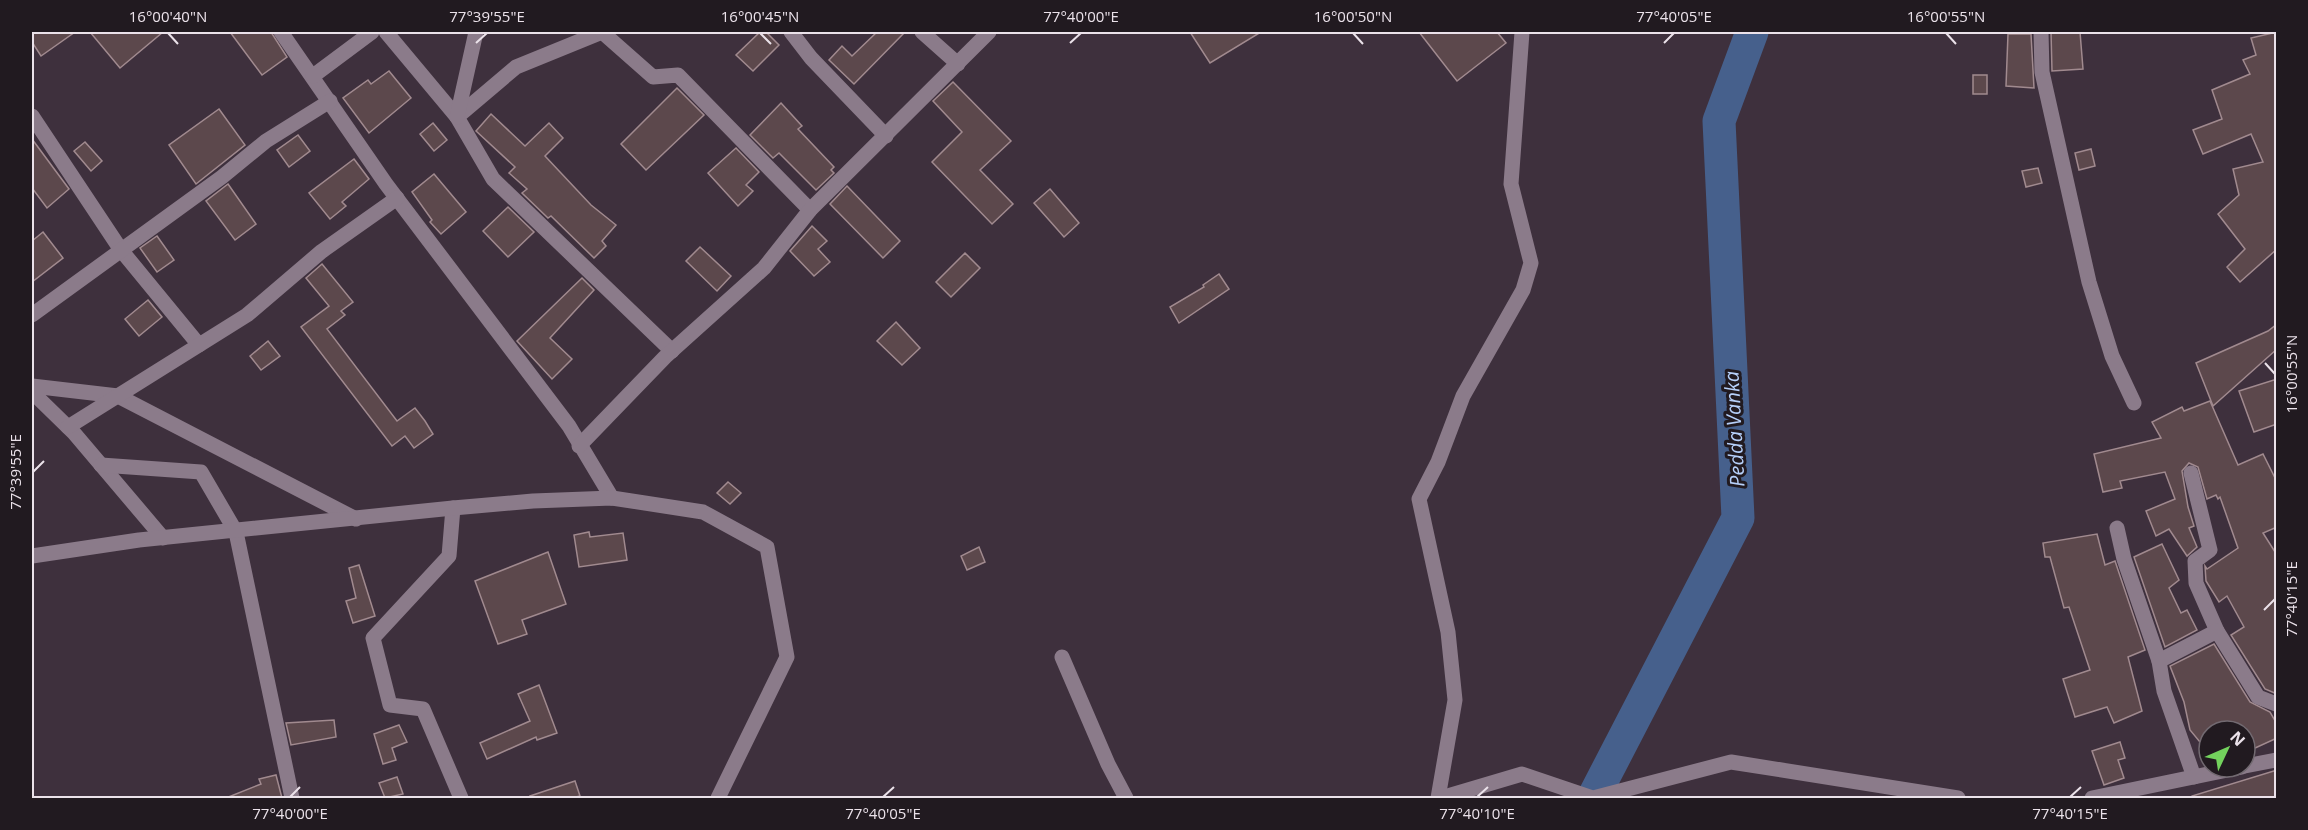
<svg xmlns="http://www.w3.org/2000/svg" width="2308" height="830" font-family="'Open Sans',sans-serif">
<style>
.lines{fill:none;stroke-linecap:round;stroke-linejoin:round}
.river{stroke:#46608c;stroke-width:33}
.building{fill:#5c484c;stroke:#a18a8f;stroke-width:1.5}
.minor{stroke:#8b7b8a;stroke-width:15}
.ticks{fill:none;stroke:#ebe2ea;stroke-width:2}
.labels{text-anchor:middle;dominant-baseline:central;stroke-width:6;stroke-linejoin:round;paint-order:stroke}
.water-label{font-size:20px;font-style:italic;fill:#b6d0fa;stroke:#211a20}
.neatline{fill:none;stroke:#ebe2ea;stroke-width:2}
.ticks-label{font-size:15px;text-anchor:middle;fill:#ebe2ea}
</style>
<rect width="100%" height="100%" fill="#3e303d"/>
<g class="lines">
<!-- river -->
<path class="river" d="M1593,798l145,-280 -19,-397 33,-89"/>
</g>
<!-- building -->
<g class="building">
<path d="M32,32h43l-34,24 -9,-14z"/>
<path d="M90,32h73l-43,36z"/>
<path d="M230,32h41l16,25 -25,18z"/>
<path d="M760,32h6l13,13 -26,26 -17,-16z"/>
<path d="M877,32h28l-51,52 -25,-24 13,-14 10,10z"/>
<path d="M1190,32h71l-51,31z"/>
<path d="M1419,32h78l9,11 -49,38z"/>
<path d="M2051,32h29l3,37 -31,2z"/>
<path d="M2277,32v217l-37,33 -13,-15 18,-18 -27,-35 21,-19 -6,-26 30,-7 -12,-28 -48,20 -10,-24 29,-11 -10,-29 38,-16 -7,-14 13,-5 -5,-17z"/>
<path d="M2008,34h23l3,54 -28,-2z"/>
<path d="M389,71l22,27 -42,35 -26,-35 25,-18 3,4z"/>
<rect x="1973" y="75" width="14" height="19"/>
<path d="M953,82l58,59 -31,29 33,34 -21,20 -60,-62 30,-30 -29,-31z"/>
<path d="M677,88l27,27 -58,55 -25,-26z"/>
<path d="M781,103l21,23 -4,3 36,38 -3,3 3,3 -18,17 -37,-37 -6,5 -23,-23z"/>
<path d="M219,109l26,36 -49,39 -27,-39z"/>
<path d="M491,114l34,32 24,-23 14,15 -18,18 46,49 25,20 -14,16 4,5 -12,12 -43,-42 -3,2 -26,-25 5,-4 -18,-16 6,-6 -39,-36z"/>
<path d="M433,123l14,17 -13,11 -14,-17z"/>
<path d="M298,135l12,16 -21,16 -12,-17z"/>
<path d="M32,139l37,50 -22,19 -15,-20z"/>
<path d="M85,142l17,19 -11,10 -17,-20z"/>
<path d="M736,148l23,24 -13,13 7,6 -15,15 -30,-33z"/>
<path d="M2091,149l4,17 -16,4 -4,-17z"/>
<path d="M354,159l15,20 -27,23 4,4 -16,13 -21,-26z"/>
<path d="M2038,168l4,15 -16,4 -4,-16z"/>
<path d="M434,174l32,38 -25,22 -11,-12 2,-2 -20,-28z"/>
<path d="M228,184l28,40 -21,16 -29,-39z"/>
<path d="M847,186l53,55 -17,17 -53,-54z"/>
<path d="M1050,189l29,34 -15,14 -30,-34z"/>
<path d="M508,207l26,25 -26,25 -25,-26z"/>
<path d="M812,226l15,15 -9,8 12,13 -16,14 -24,-25z"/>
<path d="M43,232l20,26 -31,24v-41z"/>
<path d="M157,236l17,24 -17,12 -17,-24z"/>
<path d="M700,247l31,29 -14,15 -31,-30z"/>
<path d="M965,253l15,15 -29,29 -15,-15z"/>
<path d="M322,264l31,38 -12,9 4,4 -18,14 70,92 18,-13 10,13 8,13 -19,14 -9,-12 -13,10 -91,-119 28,-21 -23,-28z"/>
<path d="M1219,274l10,15 -50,34 -9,-16 34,-20 -1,-2z"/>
<path d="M582,278l12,12 -44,48 22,21 -20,20 -35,-38z"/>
<path d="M148,300l14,17 -23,19 -14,-17z"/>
<path d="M896,322l24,26 -18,17 -25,-24z"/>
<path d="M2277,324v25l-64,57 -17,-43 72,-32z"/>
<path d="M268,341l12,15 -19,14 -11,-14z"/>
<path d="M2277,379v45l-23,8 -15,-41z"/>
<path d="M2210,401l28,64 25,-11 14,28v45l-14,6 14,22v139l-12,-5 -34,-54 13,-8 -17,-31 -8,6 -13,-21 -1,-15 2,3 31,-21 -18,-51 -2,2 -2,-4 -9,4 -9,-32 -9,-4 -7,8 6,36 6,19 -5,2 8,19 -10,9 -18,-27 -13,7 -10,-25 29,-12 -10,-27 -45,9 2,7 -19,4 -9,-38 67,-16 -9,-16 30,-15 2,4z"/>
<path d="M728,482l13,11 -11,11 -13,-11z"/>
<path d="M589,532l1,5 33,-4 4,27 -48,7 -5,-32z"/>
<path d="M2097,534l8,31 10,-4 30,89 -17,7 14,54 -28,12 -7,-16 -32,10 -12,-38 27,-9 -21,-63 -5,1 -14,-51h-5l-2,-14z"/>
<path d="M2162,544l17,36 -10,8 12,25 6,-3 10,20 -32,17 -31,-90z"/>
<path d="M979,547l6,15 -18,8 -6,-14z"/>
<path d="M548,552l18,52 -44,16 5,14 -29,10 -23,-63z"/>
<path d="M359,565l16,51 -22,7 -7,-22 10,-3 -7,-30z"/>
<path d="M2214,644l36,58 20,10 7,12v14l-24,11 -8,-18h-36v22l-19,-23 -6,-28 -14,-36z"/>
<path d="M539,685l18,48 -20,7 -1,-3 -49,22 -7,-16 50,-22 -12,-27z"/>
<path d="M334,720l2,17 -45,8 -5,-22z"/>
<path d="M399,725l8,17 -15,6 4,12 -13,4 -9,-30z"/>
<path d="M2120,742l5,16 -7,2 6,18 -20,7 -12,-34z"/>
<path d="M2277,770v28h-85v-2z"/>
<path d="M276,775l6,23h-56l35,-14 -2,-5z"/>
<path d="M397,777l6,17 -18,4 -6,-15z"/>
<path d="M575,781l5,15 -8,2h-41l-1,-2z"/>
</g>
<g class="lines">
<!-- minor -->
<g class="minor">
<path d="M281,32l105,152 183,242 43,72"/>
<path d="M386,32l71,85"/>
<path d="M602,32l-86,35 -59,50 36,62 179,172"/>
<path d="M602,32l51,45 25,-2 132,135"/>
<path d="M791,32l20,26 75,78"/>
<path d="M922,32l36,32"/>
<path d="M2041,32l1,40 47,210 23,74 22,47"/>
<path d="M313,76l59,-44"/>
<path d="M32,116l89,134 78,95"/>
<path d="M457,117l19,-85"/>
<path d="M32,315l190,-138 44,-36 64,-40"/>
<path d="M32,386l86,10 238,123"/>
<path d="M32,392l42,41 89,105"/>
<path d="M68,427l179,-112 75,-64 75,-53"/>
<path d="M579,446l86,-89 99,-89 46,-58 179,-178"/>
<path d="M101,465l100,7 35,60 56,266"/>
<path d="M2191,473l19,77 -15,11 1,22 21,48"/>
<path d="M453,508l-4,48 -76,82 17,67 33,4 38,89"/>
<path d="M2117,528l7,31 35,102"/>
<path d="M32,556l107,-16 314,-32 80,-7 79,-3 91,14 64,35 20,110 -69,141"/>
<path d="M1062,657l46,107 18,34"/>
<path d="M2245,766l31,-6"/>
<path d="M2194,777l-30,-86 -5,-30 58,-30 41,66 18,7"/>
<path d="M1438,798l17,-98 -7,-68 -29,-133 19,-37 25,-66 60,-106 8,-27 -20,-79 11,-152"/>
<path d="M1441,798l81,-24 71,24 138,-36 227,36"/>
<path d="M2092,798l150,-31"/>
</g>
</g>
<!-- ticks -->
<path class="ticks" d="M168,33l10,11M760,33l11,11M1353,33l10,11M1946,33l10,11M476,43l11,-10M1070,43l11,-10M1664,43l10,-10M2265,363l10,11M33,472l11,-11M2264,610l11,-11M290,797l10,-10M883,797l11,-10M1477,797l11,-10M2070,797l11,-10"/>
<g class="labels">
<!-- water labels -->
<g class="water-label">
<text transform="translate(1734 429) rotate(-93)">Pedda Vanka</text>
</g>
</g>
<!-- border -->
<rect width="2308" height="830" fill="none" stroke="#211a20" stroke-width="66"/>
<!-- north arrow -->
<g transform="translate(2227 749) rotate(46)"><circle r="28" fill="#211a20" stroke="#726a71" stroke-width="1.5"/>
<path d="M0-4.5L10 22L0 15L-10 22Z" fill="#73d25d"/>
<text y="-9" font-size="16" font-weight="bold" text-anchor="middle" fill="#ebe2ea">N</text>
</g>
<rect x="33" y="33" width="2242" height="764" class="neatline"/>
<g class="ticks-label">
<text x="168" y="22">16°00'40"N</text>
<text x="487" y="22">77°39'55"E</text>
<text x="760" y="22">16°00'45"N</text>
<text x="1081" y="22">77°40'00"E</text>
<text x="1353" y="22">16°00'50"N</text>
<text x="1674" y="22">77°40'05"E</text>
<text x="1946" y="22">16°00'55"N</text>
<text transform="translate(2292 374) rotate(-90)" y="5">16°00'55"N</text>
<text transform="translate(16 472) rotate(-90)" y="5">77°39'55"E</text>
<text transform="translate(2292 599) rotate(-90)" y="5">77°40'15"E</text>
<text x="290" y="819">77°40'00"E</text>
<text x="883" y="819">77°40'05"E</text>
<text x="1477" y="819">77°40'10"E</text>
<text x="2070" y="819">77°40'15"E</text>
</g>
</svg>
